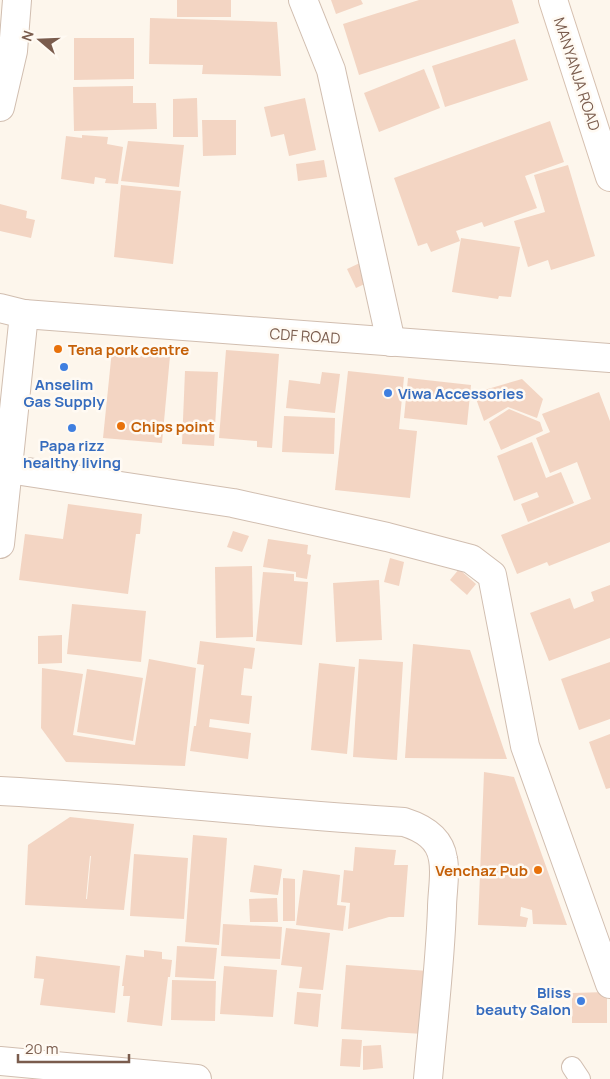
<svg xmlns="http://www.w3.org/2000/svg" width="610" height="1079" font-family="Manrope,sans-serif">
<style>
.building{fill:#f3d5c3;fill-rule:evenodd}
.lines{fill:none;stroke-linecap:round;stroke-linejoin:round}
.lane-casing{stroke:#d1beb0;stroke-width:22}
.street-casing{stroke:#d1beb0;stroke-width:30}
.secondary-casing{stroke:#d6c0b0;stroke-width:30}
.lane{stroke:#fff;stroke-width:20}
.street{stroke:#fff;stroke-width:28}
.secondary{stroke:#fff;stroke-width:28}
.food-dot{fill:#e8710a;stroke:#fffaf3;stroke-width:2}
.shop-dot{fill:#3f7fe0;stroke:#fffaf3;stroke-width:2}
.labels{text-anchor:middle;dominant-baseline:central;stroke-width:5;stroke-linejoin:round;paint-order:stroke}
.street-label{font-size:15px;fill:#7a5c4d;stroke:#fffaf3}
.food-label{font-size:15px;font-weight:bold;fill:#c56008;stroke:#fffaf3;text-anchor:start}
.shop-label{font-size:15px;font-weight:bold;fill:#366cbe;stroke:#fffaf3}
</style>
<rect width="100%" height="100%" fill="#fdf6ec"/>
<!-- building -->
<g class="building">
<rect x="177" y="0" width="54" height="17"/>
<path d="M331,0h30l2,4 -27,10z"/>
<path d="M419,0h93l7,23 -160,52 -16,-51z"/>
<path d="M150,18l127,4 4,54 -79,-2 1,-9 -54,-1z"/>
<path d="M74,38h60v41l-60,1z"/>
<path d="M515,39l13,41 -83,27 -13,-41z"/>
<path d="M424,69l16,39 -61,24 -15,-39z"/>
<path d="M133,86v17h23l1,26 -83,2 -1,-44z"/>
<path d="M197,98l1,39h-25v-38z"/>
<path d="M305,98l11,52 -27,6 -5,-22 -13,3 -7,-30z"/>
<path d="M202,120h34v35l-33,1z"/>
<path d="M550,121l14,41 -39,14 12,32 -53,19 -2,-5 -26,9 4,10 -29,11 -4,-9 -9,3 -24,-68z"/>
<path d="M82,135l26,2 -1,7 16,3 -5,37 -13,-1 1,-4 -11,-2 -1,7 -33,-5 5,-43 16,2z"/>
<path d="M128,141l56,4 -5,42 -58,-6z"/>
<path d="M324,160l3,17 -29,4 -2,-17z"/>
<path d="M568,165l27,91 -44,14 -3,-10 -20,7 -14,-46 31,-9 -11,-37z"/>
<path d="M121,185l60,6 -8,73 -59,-7z"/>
<path d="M0,204l27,7 -1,7 9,2 -4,18 -31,-7z"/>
<path d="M461,238l59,9 -9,50 -12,-1 -1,3 -46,-7z"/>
<path d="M362,262l9,19 -15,7 -9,-19z"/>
<path d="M112,350l58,6 -8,87 -59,-5z"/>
<path d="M226,350l53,4 -7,94 -15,-1v-6l-38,-3z"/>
<path d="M185,371l33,1 -4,74 -32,-2z"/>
<path d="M348,371l56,6 -5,52 18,2 -7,67 -75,-8z"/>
<path d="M322,372l18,2 -5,39 -49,-5 3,-28 31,4z"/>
<path d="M408,378l63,7 -4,40 -63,-7z"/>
<path d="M522,379l21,20 -6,19 -29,-11 -24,14 -10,-28z"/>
<path d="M599,392l11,29v121l-61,24 -2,-4 -30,12 -16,-39 90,-36 -14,-37 -27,11 -14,-35 14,-6 -8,-18z"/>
<path d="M509,409l31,13 3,9 -42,19 -12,-28z"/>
<path d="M284,416l51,2 -1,36 -52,-2z"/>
<path d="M532,442l14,36 15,-6 13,31 -46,19 -7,-18 18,-7 -2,-5 -23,9 -17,-45z"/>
<path d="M68,504l74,10 -2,20h-4l-8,60 -109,-14 6,-46 38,5z"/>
<path d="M233,531l16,5 -7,16 -15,-5z"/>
<path d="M268,539l40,6 -1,9 4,1 -4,24 -11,-2v-5l-33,-5z"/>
<path d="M390,558l14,4 -5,24 -15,-4z"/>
<path d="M252,566l1,71 -37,1 -1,-71z"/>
<path d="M459,569l17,15 -9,11 -17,-15z"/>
<path d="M263,572l31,2v7l14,1 -6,63 -46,-4z"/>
<path d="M379,580l3,60 -46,2 -3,-59z"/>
<path d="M610,585v53l-61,23 -19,-48 40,-15 4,11 20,-8 -3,-9z"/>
<path d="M72,604l74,7 -5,51 -74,-8z"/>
<path d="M62,635v28l-24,1v-28z"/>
<path d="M200,641l55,7 -3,21 -8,-1 -3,27 11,1 -3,28 -39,-5 -1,8 42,6 -3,26 -58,-8 4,-25h2l8,-61 -7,-1z"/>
<path d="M413,644l57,6 37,109 -102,-1z"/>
<path d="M149,659l47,9 -11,98 -119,-4 -25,-34 1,-60 41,6 -10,61 62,10z"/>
<path d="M359,659l44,3 -6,98 -44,-3z"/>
<path d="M610,662v57l-31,11 -18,-51z"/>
<path d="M319,663l36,4 -8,87 -36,-4z"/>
<path d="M87,669l56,9 -10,63 -56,-9z"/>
<path d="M610,734v54l-4,1 -17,-47z"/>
<path d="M484,772l30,5 53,148 -34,-1 -1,-14 -11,-3 -1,9 8,2 -2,9 -48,-2z"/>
<path d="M70,817l64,7 -10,86 -99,-5 3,-60zM90,856h1l-4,43h-1z"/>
<path d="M193,835l34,3 -8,107 -34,-3z"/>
<path d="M355,847l41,3 -2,15h14l-4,52h-15l-41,12 2,-26 -9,-1 3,-32 9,1z"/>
<path d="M134,854l54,4 -4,61 -54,-3z"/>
<path d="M254,865l28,4 -4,26 -28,-3z"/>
<path d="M303,870l37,5 -3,30 9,1 -3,25 -47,-6z"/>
<path d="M283,878l12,1v42h-12z"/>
<path d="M277,898l1,24h-28l-1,-23z"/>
<path d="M223,924l59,3 -2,32 -59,-3z"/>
<path d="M286,928l44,5 -7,57 -24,-2 3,-21 -21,-2z"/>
<path d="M177,946l40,2 -3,31 -39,-2z"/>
<path d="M144,950l18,2v7l10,1 -2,17h-2l-6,49 -35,-4 3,-26h-7l1,-10h-2l4,-31 18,2z"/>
<path d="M36,956l84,10 -5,47 -75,-8 4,-26 -10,-1z"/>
<path d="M346,965l82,6 -5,63 -82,-5z"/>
<path d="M224,966l53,4 -4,47 -53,-3z"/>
<path d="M172,980l44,1 -1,40 -44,-1z"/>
<path d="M297,992l24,2 -3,33 -24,-3z"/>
<path d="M607,992v31h-35v-30z"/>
<path d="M342,1039l20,1 -2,27 -20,-1z"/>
<path d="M381,1045l2,23 -20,2v-24z"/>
</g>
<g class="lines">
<defs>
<path id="lane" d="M572,1067l8,12"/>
<g id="street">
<path d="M303,0l28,70 60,272"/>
<path d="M0,107l13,-56 4,-51"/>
<path d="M0,308l24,6 586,44"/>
<path d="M8,469l225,34 154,34 84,22 21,16 33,171 85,238"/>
<path d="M0,544l24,-230"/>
<path d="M0,791c135,7 269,23 404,31 19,6 36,16 39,37 3,15 -1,34 -1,49 -2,57 -9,114 -14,171"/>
<path d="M0,1061l197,18"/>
</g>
<path id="secondary" d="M553,0l57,177"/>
</defs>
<!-- lane casing -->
<use href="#lane" class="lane-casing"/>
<!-- street casing -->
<use href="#street" class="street-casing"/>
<!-- secondary casing -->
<use href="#secondary" class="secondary-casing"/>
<!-- lane -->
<use href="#lane" class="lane"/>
<!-- street -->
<use href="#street" class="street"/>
<!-- secondary -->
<use href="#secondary" class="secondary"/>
</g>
<!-- markers -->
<g class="food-dot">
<circle cx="58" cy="349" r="5"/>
<circle cx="121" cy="426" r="5"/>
<circle cx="538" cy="870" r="5"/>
</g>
<g class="shop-dot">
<circle cx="64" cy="367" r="5"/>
<circle cx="388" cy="393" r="5"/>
<circle cx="72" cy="428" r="5"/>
<circle cx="581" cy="1001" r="5"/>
</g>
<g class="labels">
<!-- street labels -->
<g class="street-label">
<text transform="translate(577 74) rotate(72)">MANYANJA ROAD</text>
<text transform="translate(305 336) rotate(4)">CDF ROAD</text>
</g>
<!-- food labels -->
<g class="food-label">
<text x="68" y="349">Tena pork centre</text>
<text x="131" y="426">Chips point</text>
<text x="528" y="870" text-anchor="end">Venchaz Pub</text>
</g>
<!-- shop labels -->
<g class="shop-label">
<text x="64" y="384">Anselim<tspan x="64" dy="17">Gas Supply</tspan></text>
<text x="398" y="393" text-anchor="start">Viwa Accessories</text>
<text x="72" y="445">Papa rizz<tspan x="72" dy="17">healthy living</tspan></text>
<text x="571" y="992" text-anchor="end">Bliss<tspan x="571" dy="17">beauty Salon</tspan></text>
</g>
</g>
<!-- north arrow -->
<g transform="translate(40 40) rotate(289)" stroke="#fffaf3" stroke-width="4" paint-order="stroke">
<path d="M0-4L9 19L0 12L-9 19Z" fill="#7a5c4d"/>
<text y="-8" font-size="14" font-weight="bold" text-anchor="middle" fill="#7a5c4d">N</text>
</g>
<!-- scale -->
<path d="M18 1054v8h111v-8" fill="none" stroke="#7a5c4d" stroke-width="2.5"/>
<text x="25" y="1054" font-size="15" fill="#7a5c4d" stroke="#fffaf3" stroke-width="4" paint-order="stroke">20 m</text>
</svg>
